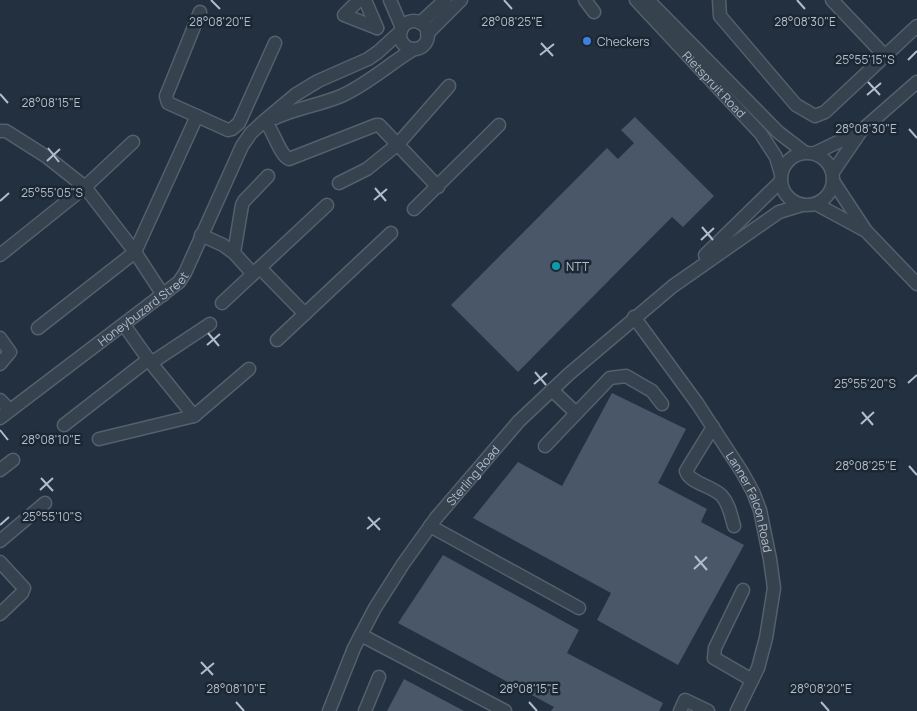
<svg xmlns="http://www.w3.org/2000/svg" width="917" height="711" font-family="Manrope,sans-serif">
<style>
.building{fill:#495768}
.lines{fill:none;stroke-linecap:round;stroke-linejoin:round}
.minor-casing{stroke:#555f6d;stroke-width:15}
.minor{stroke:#37424f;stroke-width:12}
.ticks{fill:none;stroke:#b3bcca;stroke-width:2}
.shop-dot{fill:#3f7fe0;stroke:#1c2734;stroke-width:2}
.culture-dot{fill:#0f9aa8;stroke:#1c2734;stroke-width:2}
.labels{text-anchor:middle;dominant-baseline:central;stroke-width:5;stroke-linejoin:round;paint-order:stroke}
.poi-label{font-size:12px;fill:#b3bcca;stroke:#1c2734;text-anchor:start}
.street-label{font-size:12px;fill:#b3bcca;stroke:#1c2734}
.ticks-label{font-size:12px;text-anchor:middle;fill:#b3bcca;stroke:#1c2734;stroke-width:5;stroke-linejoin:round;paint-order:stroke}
</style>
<rect width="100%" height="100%" fill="#23303f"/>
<!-- building -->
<g class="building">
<path d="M635,117l79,79 -31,31 -11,-10 -154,155 -67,-67 156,-157 11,11 16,-16 -13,-13z"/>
<path d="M612,393l74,36 -28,54 49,26 -6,13 43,23 -66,120 -81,-45 14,-27 -138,-75 45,-56 44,24z"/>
<path d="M443,555l136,75 -12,23 96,50 -4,8h-108l3,-4 -156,-84z"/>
<path d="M404,679l60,32h-77z"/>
</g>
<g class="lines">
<defs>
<g id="minor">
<path d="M359,0l-15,15 33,13"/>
<path d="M365,0l12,28"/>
<path d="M390,0l12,28"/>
<path d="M585,0l9,12"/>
<path id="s1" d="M636,0l125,134 15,23 5,17"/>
<path d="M648,0l130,132 26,20"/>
<path d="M719,0l1,16 76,89 19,11 10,-4 92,-86"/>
<path d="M832,0l54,57"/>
<path d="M200,12l-34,84 2,7 60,27 4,-1 7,-6 36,-80"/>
<circle cx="414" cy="35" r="14"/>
<path d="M420,23l25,-23"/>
<path d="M427,34l34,-34"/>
<path d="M275,118c21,-10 45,-13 66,-22 27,-12 48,-32 73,-47"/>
<path d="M267,124c7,9 13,31 22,35l87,-34h3l59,62"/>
<path d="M0,131h6l41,26 38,30 50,65 28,43"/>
<circle cx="807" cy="179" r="26"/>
<path d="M815,153l44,-21"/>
<path d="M833,172l28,-41 56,-49"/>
<path d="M833,181l33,50 51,53"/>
<path d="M339,183l28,-14 31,-25 51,-58"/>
<path d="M816,204l48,26"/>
<path d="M414,209l85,-84"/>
<path d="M201,235l22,10 11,8 19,21"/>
<path d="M234,253l8,-48 2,-4 24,-25"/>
<path d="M0,255l85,-68 48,-45"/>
<path d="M705,255l76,-74"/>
<path d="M260,268l45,46"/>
<path d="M222,303l105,-98"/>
<path id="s2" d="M634,317l63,86 45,69 11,20 7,18 10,49 4,29 -8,50 -8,30 -21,43"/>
<path d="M124,325l27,38 43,53 55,-47"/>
<path d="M38,328l97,-76 62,-136"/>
<path d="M0,338l10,14 -10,12"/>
<path d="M277,340l114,-107"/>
<path d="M151,363l59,-39"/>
<path d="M552,390l24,23"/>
<path d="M0,400l10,10"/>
<path id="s3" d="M0,418l179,-136 6,-9 57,-127 9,-13 13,-12 31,-26 23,-14 50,-22 10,-7 23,-21"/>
<path d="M64,425l85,-66"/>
<path d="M713,427l-27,44c3,12 27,15 36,25 7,8 9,19 12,30"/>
<path d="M99,439l95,-23"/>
<path d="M545,446l65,-68 16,-2 26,15 10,13"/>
<path d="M0,470l13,-10"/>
<path d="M430,526l149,82"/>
<path d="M0,541l45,-38"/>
<path d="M0,562l24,26 -2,5 -22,21"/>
<path d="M743,590l-28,58 -1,10 38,22"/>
<path d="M361,635l144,76"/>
<path id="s4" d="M329,711l25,-63 21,-40 28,-44 33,-46 83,-97 50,-47 104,-88 106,-74 23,-7"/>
<path d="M365,711l14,-34"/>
<path d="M680,711l5,-11 23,11"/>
</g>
</defs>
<!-- minor casing -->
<use href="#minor" class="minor-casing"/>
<!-- minor -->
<use href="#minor" class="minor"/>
</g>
<!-- ticks -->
<path class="ticks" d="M211,0l9,9M504,0l8,9M797,0l8,9M541,43l12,13M540,55l14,-11M908,60l9,-9M868,82l12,13M0,94l8,9M867,95l14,-12M909,129l8,9M48,148l11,14M47,161l13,-12M375,188l11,13M374,200l13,-11M0,201l9,-8M702,227l11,13M701,240l13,-12M208,333l11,13M207,345l13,-11M535,372l11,13M908,383l9,-8M534,384l13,-11M862,412l11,13M861,424l13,-12M0,430l8,10M909,466l8,9M41,478l12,13M40,490l13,-12M368,517l12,13M0,525l9,-8M367,529l13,-11M695,556l12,14M694,569l13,-12M201,662l12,13M201,674l13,-11M236,702l8,9M529,702l8,9M821,702l8,9"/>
<!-- markers -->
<circle class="shop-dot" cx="587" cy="41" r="5"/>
<circle class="culture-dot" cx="556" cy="266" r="5"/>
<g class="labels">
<!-- poi labels -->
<g class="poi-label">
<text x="597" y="41">Checkers</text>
<text x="566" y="266">NTT</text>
</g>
<!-- street labels -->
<g class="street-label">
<text stroke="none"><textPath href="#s1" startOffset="115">Rietspruit Road</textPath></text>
<text stroke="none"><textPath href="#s3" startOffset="180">Honeybuzard Street</textPath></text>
<text stroke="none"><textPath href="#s4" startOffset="278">Sterling Road</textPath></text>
<text stroke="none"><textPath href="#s2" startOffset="220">Lanner Falcon Road</textPath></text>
</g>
</g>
<g class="ticks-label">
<text x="805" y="26">28°08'30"E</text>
<text x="220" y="26">28°08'20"E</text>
<text x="512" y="26">28°08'25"E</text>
<text x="865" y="64">25°55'15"S</text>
<text x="51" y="107">28°08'15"E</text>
<text x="866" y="133">28°08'30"E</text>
<text x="52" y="197">25°55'05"S</text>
<text x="865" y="388">25°55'20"S</text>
<text x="51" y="444">28°08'10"E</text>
<text x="866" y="470">28°08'25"E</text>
<text x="52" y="521">25°55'10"S</text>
<text x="236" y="693">28°08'10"E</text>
<text x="529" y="693">28°08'15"E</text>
<text x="821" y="693">28°08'20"E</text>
</g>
</svg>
